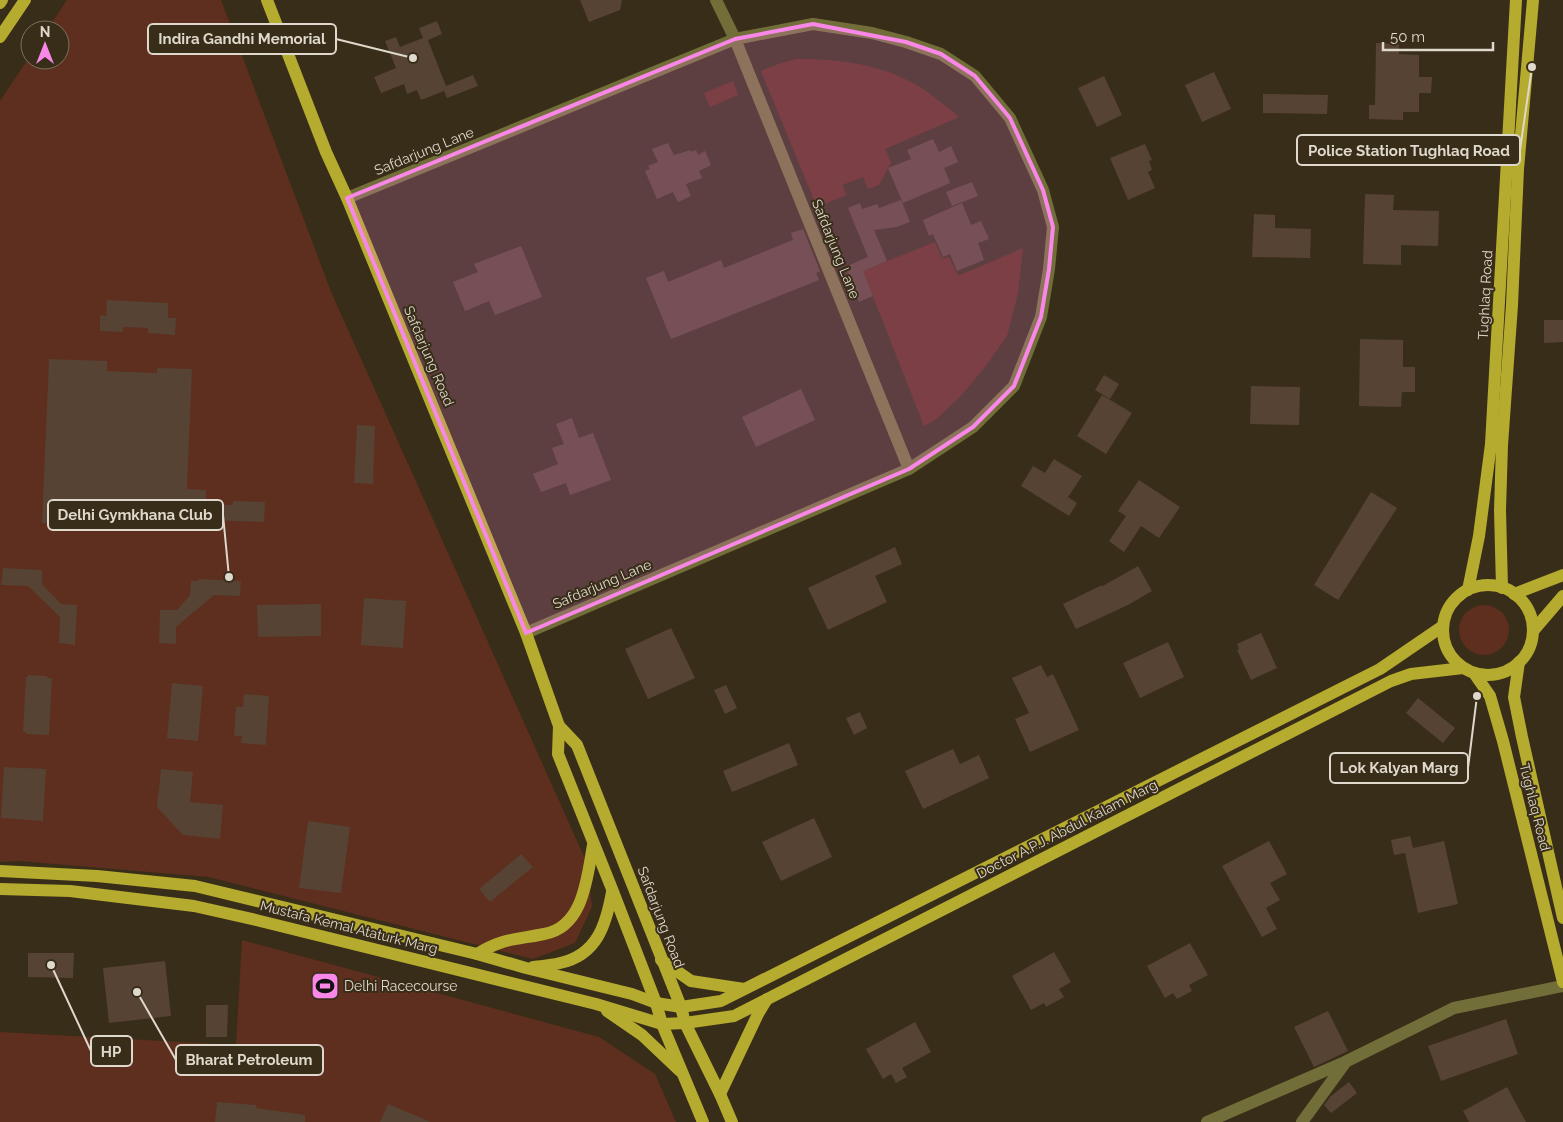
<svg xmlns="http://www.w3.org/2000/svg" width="1563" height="1122" font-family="Raleway,sans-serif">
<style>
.green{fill:#5e2e1e}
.building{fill:#564333}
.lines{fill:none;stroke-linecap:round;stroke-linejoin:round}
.minor{stroke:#726e39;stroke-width:12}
.major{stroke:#b5ab2e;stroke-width:12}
.marked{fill:#f987e8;fill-opacity:0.2;stroke:#f987e8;stroke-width:4;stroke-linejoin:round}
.labels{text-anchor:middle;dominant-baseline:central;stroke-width:4;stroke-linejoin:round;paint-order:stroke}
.street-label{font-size:14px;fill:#dfd8cc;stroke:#382d18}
.poi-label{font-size:14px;fill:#dfd8cc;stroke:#382d18;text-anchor:start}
.leader{fill:none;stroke:#dfd8cc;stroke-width:2}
.callout-dot{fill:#dfd8cc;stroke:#382d18;stroke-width:2}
.callout{fill:#382d18;stroke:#dfd8cc;stroke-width:2}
.callout-label{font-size:15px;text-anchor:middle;font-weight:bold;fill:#dfd8cc}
</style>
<rect width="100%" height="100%" fill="#382d18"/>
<!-- green -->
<g class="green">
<path d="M67,0h154l111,294 254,567 6,46 -17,36 -42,16 -325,-82 -189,-16 -19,1v-761l30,-45v4h30v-30h-13z"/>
<path d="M797,59c45,0 91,6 129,32 11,8 22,17 33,26l-74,32 6,13 -12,23 -11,4 -5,-12 -21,8 5,10 -30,12 -56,-136 20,-8z"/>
<path d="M733,81l5,14 -28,12 -6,-14z"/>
<path d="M935,242l7,17 7,-2 9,19 65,-28 -5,45 -11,43 -22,31 -26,31 -24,22 -11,6 -61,-155z"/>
<circle cx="1484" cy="630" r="25"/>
<path d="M242,940l357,97 56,37 21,48h-676v-90l236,13z"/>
</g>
<!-- building -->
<g class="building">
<path d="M580,0h42l-2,10 -31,12z"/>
<path d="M437,21l5,13 -14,6 18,46 27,-11 5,11 -31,12 -3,-7 -23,9 -4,-10 -10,4 -3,-10 -23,9 -7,-16 22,-9 -11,-27 11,-4 4,10 23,-9 -4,-10z"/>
<path d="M1376,43l23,1v10l20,1v22h13l-1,16h-12v19h-16v8l-34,-1v-14h6z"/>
<path d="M1214,72l17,37 -29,13 -17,-37z"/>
<path d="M1104,76l18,39 -25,12 -19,-39z"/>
<path d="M1263,94l65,1 -1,19 -64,-1z"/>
<path d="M933,139l6,13 12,-6 7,16 -14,6 6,15 -47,20 -15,-35 23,-9 -4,-9z"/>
<path d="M668,143l6,12 17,-5v2l5,-2 2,5 7,-4 6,14 -12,6 3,7 -16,6 5,12 -13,6 -5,-10 -16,7 -12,-28 5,-2 -2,-3 10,-4 -6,-13z"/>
<path d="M1145,144l7,16 -3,1 3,9 -4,2 7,16 -27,12 -18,-42z"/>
<path d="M972,182l6,14 -26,10 -6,-14z"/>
<path d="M1365,194l29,1 -1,15 46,1 -1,35 -37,-1v20l-38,-1z"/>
<path d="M901,200l9,22 -14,5 -22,3 13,31 -24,10 10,25 -14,6 -14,-35 23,-10 -20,-49 12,-5 2,6 15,-5 2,4z"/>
<path d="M962,203l9,22 10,-4 8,18 -11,4 6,17 -27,11 -7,-17 -7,3 -10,-23 -4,2 -6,-16z"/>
<path d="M1254,214l21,1v13l36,1 -1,29 -58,-1z"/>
<path d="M803,229l17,42 -4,2 3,7 -148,59 -25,-61 18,-7 4,11 53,-22 3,8 69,-28 -2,-7z"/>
<path d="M521,246l21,51 -47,18 -6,-14 -24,10 -12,-29 25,-10 -4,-8z"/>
<path d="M107,300l61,3v15h8l-1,17 -27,-2v-5l-25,-1v5l-23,-1v-16l6,1z"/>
<path d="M1544,320h19v22l-19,1z"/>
<path d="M1360,339l43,1v27h12v25h-13l-1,15 -42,-1z"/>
<path d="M49,359l58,2v10l50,2v-5l35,1 -5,120 19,1v14l27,1v-4l32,1 -1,20 -59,-2v9l-163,-6z"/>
<path d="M1104,375l15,9 -9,15 -15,-9z"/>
<path d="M1251,386l49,1 -1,38 -49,-1z"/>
<path d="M801,389l14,31 -59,27 -14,-30z"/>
<path d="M1102,395l30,18 -26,41 -29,-18z"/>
<path d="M572,418l7,20 14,-5 18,47 -41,15 -4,-12 -25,9 -8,-18 25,-10 -6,-16 12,-4 -8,-20z"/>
<path d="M357,425l18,1 -2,58 -19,-1z"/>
<path d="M1054,459l28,17 -14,21 9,6 -8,13 -48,-30 12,-20 12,7z"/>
<path d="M1139,480l41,27 -21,31 -18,-12 -17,26 -15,-11 17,-25 -8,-5z"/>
<path d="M1371,492l26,16 -59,92 -24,-15z"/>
<path d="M895,547l7,17 -27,12 12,26 -59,28 -20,-42z"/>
<path d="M1138,566l14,25 -24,14 -52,24 -13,-25 39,-19 -1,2z"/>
<path d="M3,568l39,2v14l19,20 16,1 -2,40 -16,-2 1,-26 -32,-31 -27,-1z"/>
<path d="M199,579l42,2 -1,15 -26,-1 -38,32v17l-17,-1 1,-33h17l13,-15 1,-14h7z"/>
<path d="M364,598l42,3 -3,47 -42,-3z"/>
<path d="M321,604v32l-63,1 -1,-32z"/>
<path d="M671,628l24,50 -47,21 -23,-50z"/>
<path d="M1261,633l16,35 -26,12 -14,-30 2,-1 -2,-5z"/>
<path d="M1168,642l16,35 -44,21 -17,-35z"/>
<path d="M1041,665l6,12 6,-3 26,56 -49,22 -15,-33 14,-6 -17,-35z"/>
<path d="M28,675l19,1v2h5l-3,57 -23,-1v-2h-3l3,-55h2z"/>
<path d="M172,683l31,3 -5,55 -31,-3z"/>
<path d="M726,685l11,23 -12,6 -11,-24z"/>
<path d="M244,694l25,2 -3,49 -25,-2 1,-7h-8l2,-29h7z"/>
<path d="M1418,698l37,30 -12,15 -37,-30z"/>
<path d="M860,712l7,16 -13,7 -8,-17z"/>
<path d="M789,743l9,22 -66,27 -9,-21z"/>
<path d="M953,749l7,15 19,-9 10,23 -66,31 -18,-38z"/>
<path d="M4,767l42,2 -3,52 -42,-3z"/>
<path d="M161,769l32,3 -3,30 33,3 -3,34 -37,-4 -26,-28z"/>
<path d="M814,818l18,39 -51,24 -19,-39z"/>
<path d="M308,821l42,6 -9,66 -42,-5z"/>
<path d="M1410,836l3,12 31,-7 14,63 -40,9 -13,-60 -11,2 -3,-15z"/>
<path d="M1269,841l18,33 -17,9 10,17 -14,8 11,21 -15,8 -40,-71z"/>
<path d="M521,854l12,13 -43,35 -11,-13z"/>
<path d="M1190,943l18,32 -19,10 3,6 -15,8 -4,-6 -8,5 -18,-32z"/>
<path d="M1054,952l17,30 -12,7 5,8 -18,10 -2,-4 -13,7 -19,-34z"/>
<path d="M28,953h46l-1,25 -45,-1z"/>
<path d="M165,961l6,55 -62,7 -6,-55z"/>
<path d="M206,1005h22l-1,32h-21z"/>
<path d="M1328,1011l20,40 -34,16 -20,-40z"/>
<path d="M1506,1019l12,35 -77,27 -13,-35z"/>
<path d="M915,1022l16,30 -29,16 5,9 -11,6 -5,-9 -8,5 -17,-30z"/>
<path d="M1349,1082l8,11 -26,20 -7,-8 7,-9z"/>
<path d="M1507,1087l19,35h-57l-6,-11z"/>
<path d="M217,1102l40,3 -1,3 49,7v7h-90z"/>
<path d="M388,1104l43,18h-51z"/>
</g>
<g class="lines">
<!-- minor -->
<g class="minor">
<path d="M716,0l19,39 174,430"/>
<path d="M347,198l388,-159 78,-15 59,9 34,9 35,12 34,22 35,42 33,72 10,37 -4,42 -8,48 -27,69 -41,41 -64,42 -383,164"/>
<path d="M1207,1122l138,-60 109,-54 109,-22"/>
<path d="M1302,1122l43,-59"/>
</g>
<!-- major -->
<g class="major">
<path d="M267,0l59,152 21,46 179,435 33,93 -1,28 54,135 44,114 6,21 41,98"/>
<path d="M0,3l2,-3"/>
<path d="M0,37l25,-37"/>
<circle cx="1488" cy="630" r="45"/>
<path d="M1502,588l-2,-78 2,-65 10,-140 6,-136 15,-169"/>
<path d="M1468,590l11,-54 12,-92 25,-444"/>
<path d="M1514,594l49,-19"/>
<path d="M1533,631l30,-35"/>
<path d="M1519,662l-5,35 8,40 41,181"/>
<path d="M1474,673l16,23 13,45 60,241"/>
<path d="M559,726l18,19 104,262 4,16 35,71 12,28"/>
<path d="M0,871l97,5 98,10 282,68 49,14 106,26 24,9 25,4 40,-6 659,-332 63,-43"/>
<path d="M0,889l70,2 124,15 62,14 340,84 66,20 23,-1 49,-7 657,-335 20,-7 52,-6"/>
<path d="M477,954c26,-16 38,-14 67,-20 40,-7 43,-57 49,-89"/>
<path d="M661,960l30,21 53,8"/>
<path d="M533,967c9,-1 19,-2 27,-4 37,-8 46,-38 52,-71"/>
<path d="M607,1011l35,24 38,36"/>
<path d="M720,1094l38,-80 9,-15"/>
</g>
</g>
<!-- marked area -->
<path class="marked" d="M813,24l93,18 35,12 34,22 35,42 33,72 10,37 -4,42 -8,48 -27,69 -41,41 -64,42 -383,164 -179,-435 388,-159z"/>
<!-- icons -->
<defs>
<symbol id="stadium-square" viewBox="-11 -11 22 22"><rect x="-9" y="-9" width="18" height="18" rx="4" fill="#f987e8" stroke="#382d18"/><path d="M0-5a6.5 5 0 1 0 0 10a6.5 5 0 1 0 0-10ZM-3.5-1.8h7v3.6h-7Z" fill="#111"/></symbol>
</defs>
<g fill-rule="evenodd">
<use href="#stadium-square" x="309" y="970" width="32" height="32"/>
</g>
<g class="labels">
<!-- street labels -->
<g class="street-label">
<text transform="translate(424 151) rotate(-22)">Safdarjung Lane</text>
<text transform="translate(836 249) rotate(68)">Safdarjung Lane</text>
<text transform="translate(1485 295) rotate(-87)">Tughlaq Road</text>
<text transform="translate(429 356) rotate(67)">Safdarjung Road</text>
<text transform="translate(602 584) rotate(-23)">Safdarjung Lane</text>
<text transform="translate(1535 807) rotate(76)">Tughlaq Road</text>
<text transform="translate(1067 829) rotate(-27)">Doctor A.P.J. Abdul Kalam Marg</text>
<text transform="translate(661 917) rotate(69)">Safdarjung Road</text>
<text transform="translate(349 927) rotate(14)">Mustafa Kemal Ataturk Marg</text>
</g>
<!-- poi labels -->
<g class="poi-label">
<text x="344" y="986">Delhi Racecourse</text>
</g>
</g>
<!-- callouts -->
<path class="leader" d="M413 58L336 39M1532 67L1520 150M229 577L223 515M1477 696L1468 768M51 965L91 1051M137 992L176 1060"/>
<g class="callout-dot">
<circle cx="413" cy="58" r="5"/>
<circle cx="1532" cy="67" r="5"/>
<circle cx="229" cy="577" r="5"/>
<circle cx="1477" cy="696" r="5"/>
<circle cx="51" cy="965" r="5"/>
<circle cx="137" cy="992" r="5"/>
</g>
<g class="callout">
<rect x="148" y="24" width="188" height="30" rx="5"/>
<rect x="1297" y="135" width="223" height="30" rx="5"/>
<rect x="48" y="500" width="175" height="30" rx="5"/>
<rect x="1330" y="753" width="138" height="30" rx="5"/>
<rect x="91" y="1036" width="41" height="30" rx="5"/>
<rect x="176" y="1045" width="147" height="30" rx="5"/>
</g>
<g class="callout-label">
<text x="242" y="44">Indira Gandhi Memorial</text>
<text x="1409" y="156">Police Station Tughlaq Road</text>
<text x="135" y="520">Delhi Gymkhana Club</text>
<text x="1399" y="773">Lok Kalyan Marg</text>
<text x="111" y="1057">HP</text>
<text x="249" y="1065">Bharat Petroleum</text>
</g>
<!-- north arrow -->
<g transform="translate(45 45)"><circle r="24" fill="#382d18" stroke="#7b7160"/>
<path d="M0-4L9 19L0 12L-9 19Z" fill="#f987e8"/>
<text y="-8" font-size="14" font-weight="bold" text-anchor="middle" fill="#dfd8cc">N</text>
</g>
<!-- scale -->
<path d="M1383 42v8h110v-8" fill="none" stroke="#dfd8cc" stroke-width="2.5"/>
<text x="1390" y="42" font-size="15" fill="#dfd8cc" stroke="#382d18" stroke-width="4" paint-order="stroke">50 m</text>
</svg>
